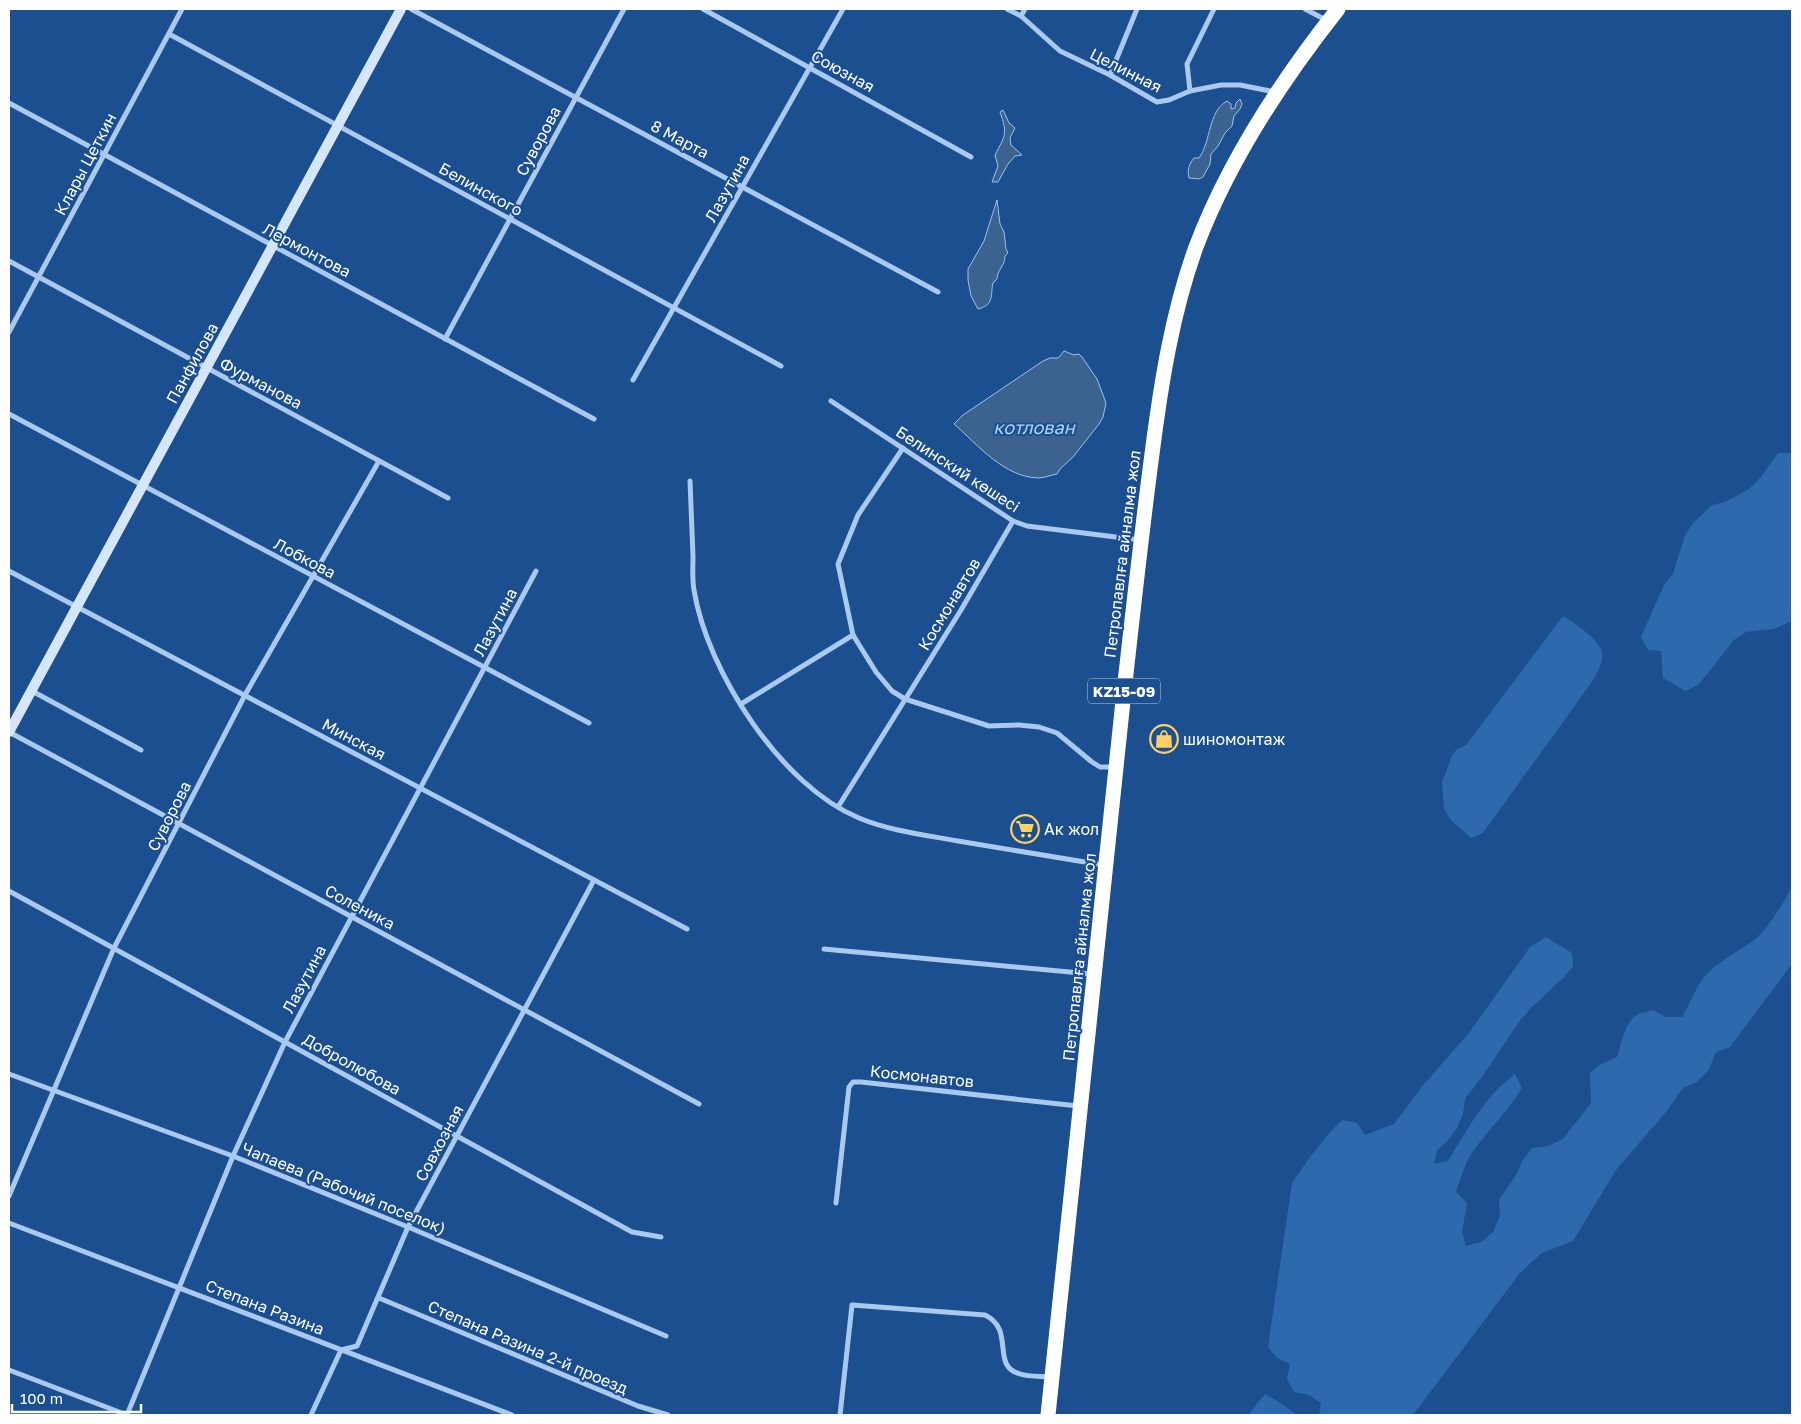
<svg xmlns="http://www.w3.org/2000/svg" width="1801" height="1424" font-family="'Golos Text',sans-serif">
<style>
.green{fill:#2e69ad}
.water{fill:#3c6290;stroke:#9cc4f0}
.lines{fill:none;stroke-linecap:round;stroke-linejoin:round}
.street{stroke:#a9c9ee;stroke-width:5}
.secondary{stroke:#d6e6fa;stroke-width:10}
.highway{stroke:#fff;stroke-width:15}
.labels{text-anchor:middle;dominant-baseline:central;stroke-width:4;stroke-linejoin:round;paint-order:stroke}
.shield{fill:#1b4f8f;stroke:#bbcadd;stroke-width:1}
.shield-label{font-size:15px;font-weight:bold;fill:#fff}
.street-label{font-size:16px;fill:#fff;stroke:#1b4f8f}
.poi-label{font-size:16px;fill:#fff;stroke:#1b4f8f;text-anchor:start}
.water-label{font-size:18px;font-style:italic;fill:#b5d3f5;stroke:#1b4f8f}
</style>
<rect width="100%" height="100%" fill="#1b4f8f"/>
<!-- green -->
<g class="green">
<path d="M1778,453h14v168l-18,8 -28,3 -12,8 -35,44 -13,7 -23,-13 -2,-27 -13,-1 -7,-13 23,-52 9,-11 12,-39 8,-12 19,-18 13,-3 24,-13 11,-11z"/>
<path d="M1563,616c11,7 35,22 39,36 2,8 -4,19 -8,27l-111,154 -12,5 -20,-18 -7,-11 -2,-27 10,-26 4,-6 10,-5z"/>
<path d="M1792,887v77l-62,83 -14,5 -8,19 -11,11 -14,6 -17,24 -50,58 -43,71 -31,12 -22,20 -107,142h-94l2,-12 -12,-8 -15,-3 -7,-13 3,-15 -13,-6 -9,-11 24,-164 18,-26 20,-25 12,-12 15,3 8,12 29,-11 30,-40 45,-51 61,-86 16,-10 26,16 1,14 -10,11 -34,32 -10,12 -35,52 -19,25 -2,15 -6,14 -9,12 -11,10 -3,14 14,-3c19,-31 37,-65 67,-87l7,14c-14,23 -32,40 -48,62 -9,12 -13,27 -18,42l11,11 -5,29 4,14 15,-4 12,-10 7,-16 -1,-16 17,-25 7,-15 9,-12 16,-2 15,-7 28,-36 -1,-30 11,-9 16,-7c5,-13 7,-35 20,-42 4,-3 11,-3 16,-5l13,7h16c8,-13 13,-28 22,-40 14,-16 34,-25 50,-37 17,-14 27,-35 38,-53z"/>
<path d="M1265,1394l14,8 18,13h-49z"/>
</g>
<!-- water -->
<g class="water">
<path d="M1240,99l2,5 -2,5 -6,7 -2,10 -7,7 -7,13 -7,8 -1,10 -7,13 -4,2 -10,-1c-2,-8 0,-14 5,-20h5c12,-16 9,-47 28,-57l4,3v5l4,-1 1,-5z"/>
<path d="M1003,110l6,13 6,5 -5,10 1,7 11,10 -7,1 -7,8 -10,18h-6l6,-16 -3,-11c10,-19 13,-21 5,-43z"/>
<path d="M997,200l3,24 4,8 2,17 2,4 -3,3c0,10 -8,14 -8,23l-4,4c-3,13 2,21 -15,26l-7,-13 -3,-16v-11l16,-28z"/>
<path d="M1064,351l10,4 5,-1 3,3 15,22 9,24 -3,14 -4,7 -26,33 -13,12 -3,5c-6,1 -13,4 -19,4 -34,-1 -60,-33 -84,-54l9,-9 80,-54 7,-3h8z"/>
</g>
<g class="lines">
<!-- street -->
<g class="street">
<path d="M411,9l527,283"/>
<path d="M703,9l268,148"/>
<path d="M1007,9l14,7 39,35 50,24 47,27 12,-2 21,-9 31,-6h19l35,7"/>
<path d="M1305,9l21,11"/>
<path d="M1021,16l4,-7"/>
<path d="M169,34l612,332"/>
<path d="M1110,75l27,-66"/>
<path d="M1190,91l-3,-27 27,-55"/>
<path d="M9,103l585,316"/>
<path d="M9,261l439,237"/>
<path d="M9,332l173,-323"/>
<path d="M445,339l179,-330"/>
<path d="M633,380l210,-371"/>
<path d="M831,401l182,120 14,5 113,14"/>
<path d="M9,414l580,309"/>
<path d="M903,448l-45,67 -20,49 15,71 23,37 16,19 13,8 84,27 30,-1 20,2 18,6 35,29 8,5h15"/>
<path d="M690,481c1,25 2,50 3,75 0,12 -1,24 1,34 13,81 87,196 165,228 31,13 66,17 99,23 48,8 96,16 145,24"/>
<path d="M9,571l678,358"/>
<path d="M32,691l109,59"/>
<path d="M741,704l112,-69"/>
<path d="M9,732l690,372"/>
<path d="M838,807l123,-197 52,-89"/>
<path d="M9,891l623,341 29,5"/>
<path d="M824,949l267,25"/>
<path d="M9,1074l224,82 175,71 258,109"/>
<path d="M9,1196l105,-248 131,-253 134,-234"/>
<path d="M836,1203l13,-116 4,-5h8l217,24"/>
<path d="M9,1223l503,192"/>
<path d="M379,1298l259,108 30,9"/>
<path d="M9,1370l118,45 106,-259 52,-114 251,-471"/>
<path d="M311,1415l30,-65 16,-4 51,-119 186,-347"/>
<path d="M840,1415l12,-110 133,10c31,15 5,51 35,59 9,3 21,2 31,3"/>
</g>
<!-- secondary -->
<path class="secondary" d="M9,732l392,-723"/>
<!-- highway -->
<path class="highway" d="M1048,1415c23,-238 49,-476 75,-714 9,-82 18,-164 29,-247 9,-70 20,-141 44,-207 33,-87 85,-166 142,-238"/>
</g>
<!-- icons -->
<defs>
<symbol id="shop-ring" viewBox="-11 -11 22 22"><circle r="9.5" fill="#1b4f8f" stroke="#ffd166" stroke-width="1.5"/><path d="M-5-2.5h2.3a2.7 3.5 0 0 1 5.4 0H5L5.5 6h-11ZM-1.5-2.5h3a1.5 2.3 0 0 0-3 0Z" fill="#ffd166"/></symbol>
<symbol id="supermarket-ring" viewBox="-11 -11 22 22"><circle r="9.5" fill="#1b4f8f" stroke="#ffd166" stroke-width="1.5"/><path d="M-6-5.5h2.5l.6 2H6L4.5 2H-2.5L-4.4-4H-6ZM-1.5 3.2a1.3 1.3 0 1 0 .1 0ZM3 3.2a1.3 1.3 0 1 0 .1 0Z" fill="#ffd166"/></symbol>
</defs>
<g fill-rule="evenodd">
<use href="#shop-ring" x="1148" y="723" width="32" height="32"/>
<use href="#supermarket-ring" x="1009" y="813" width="32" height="32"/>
</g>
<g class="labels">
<!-- shield labels -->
<rect class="shield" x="1088" y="678.5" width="72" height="25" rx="4"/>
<g class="shield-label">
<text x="1124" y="691">KZ15-09</text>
</g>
<!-- street labels -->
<g class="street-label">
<text transform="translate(1126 70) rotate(27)">Целинная</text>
<text transform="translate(843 71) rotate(29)">Союзная</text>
<text transform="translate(680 139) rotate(28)">8 Марта</text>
<text transform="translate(538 141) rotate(-62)">Суворова</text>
<text transform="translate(85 164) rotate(-62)">Клары Цеткин</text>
<text transform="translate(727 188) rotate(-61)">Лазутина</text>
<text transform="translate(481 189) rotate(29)">Белинского</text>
<text transform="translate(307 250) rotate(28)">Лермонтова</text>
<text transform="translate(192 363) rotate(-61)">Панфилова</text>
<text transform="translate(261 383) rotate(28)">Фурманова</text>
<text transform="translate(958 469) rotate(33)">Белинский көшесі</text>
<text transform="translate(1122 554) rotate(-83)">Петропавлға айналма жол</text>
<text transform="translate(305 558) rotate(28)">Лобкова</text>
<text transform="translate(949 604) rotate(-59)">Космонавтов</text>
<text transform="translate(495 622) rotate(-62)">Лазутина</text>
<text transform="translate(354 739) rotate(28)">Минская</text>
<text transform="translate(169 816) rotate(-63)">Суворова</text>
<text transform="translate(360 907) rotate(28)">Соленика</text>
<text transform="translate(1079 957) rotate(-84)">Петропавлға айналма жол</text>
<text transform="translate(304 979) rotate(-62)">Лазутина</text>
<text transform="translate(352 1064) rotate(29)">Добролюбова</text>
<text transform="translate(922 1076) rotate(6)">Космонавтов</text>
<text transform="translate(439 1143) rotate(-62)">Совхозная</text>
<text transform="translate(344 1188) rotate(22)">Чапаева (Рабочий поселок)</text>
<text transform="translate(265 1307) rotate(21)">Степана Разина</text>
<text transform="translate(528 1347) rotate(23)">Степана Разина 2-й проезд</text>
</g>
<!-- poi labels -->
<g class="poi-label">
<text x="1183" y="739">шиномонтаж</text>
<text x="1044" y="829">Ак жол</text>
</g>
<!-- water labels -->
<g class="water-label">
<text x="1034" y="427">котлован</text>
</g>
</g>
<!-- border -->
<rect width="1801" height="1424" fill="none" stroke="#ffffff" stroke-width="20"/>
<!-- scale -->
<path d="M12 1404v8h129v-8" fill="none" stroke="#ffffff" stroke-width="2.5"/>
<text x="20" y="1404" font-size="15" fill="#ffffff" stroke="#1b4f8f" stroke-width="4" paint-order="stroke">100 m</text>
</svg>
